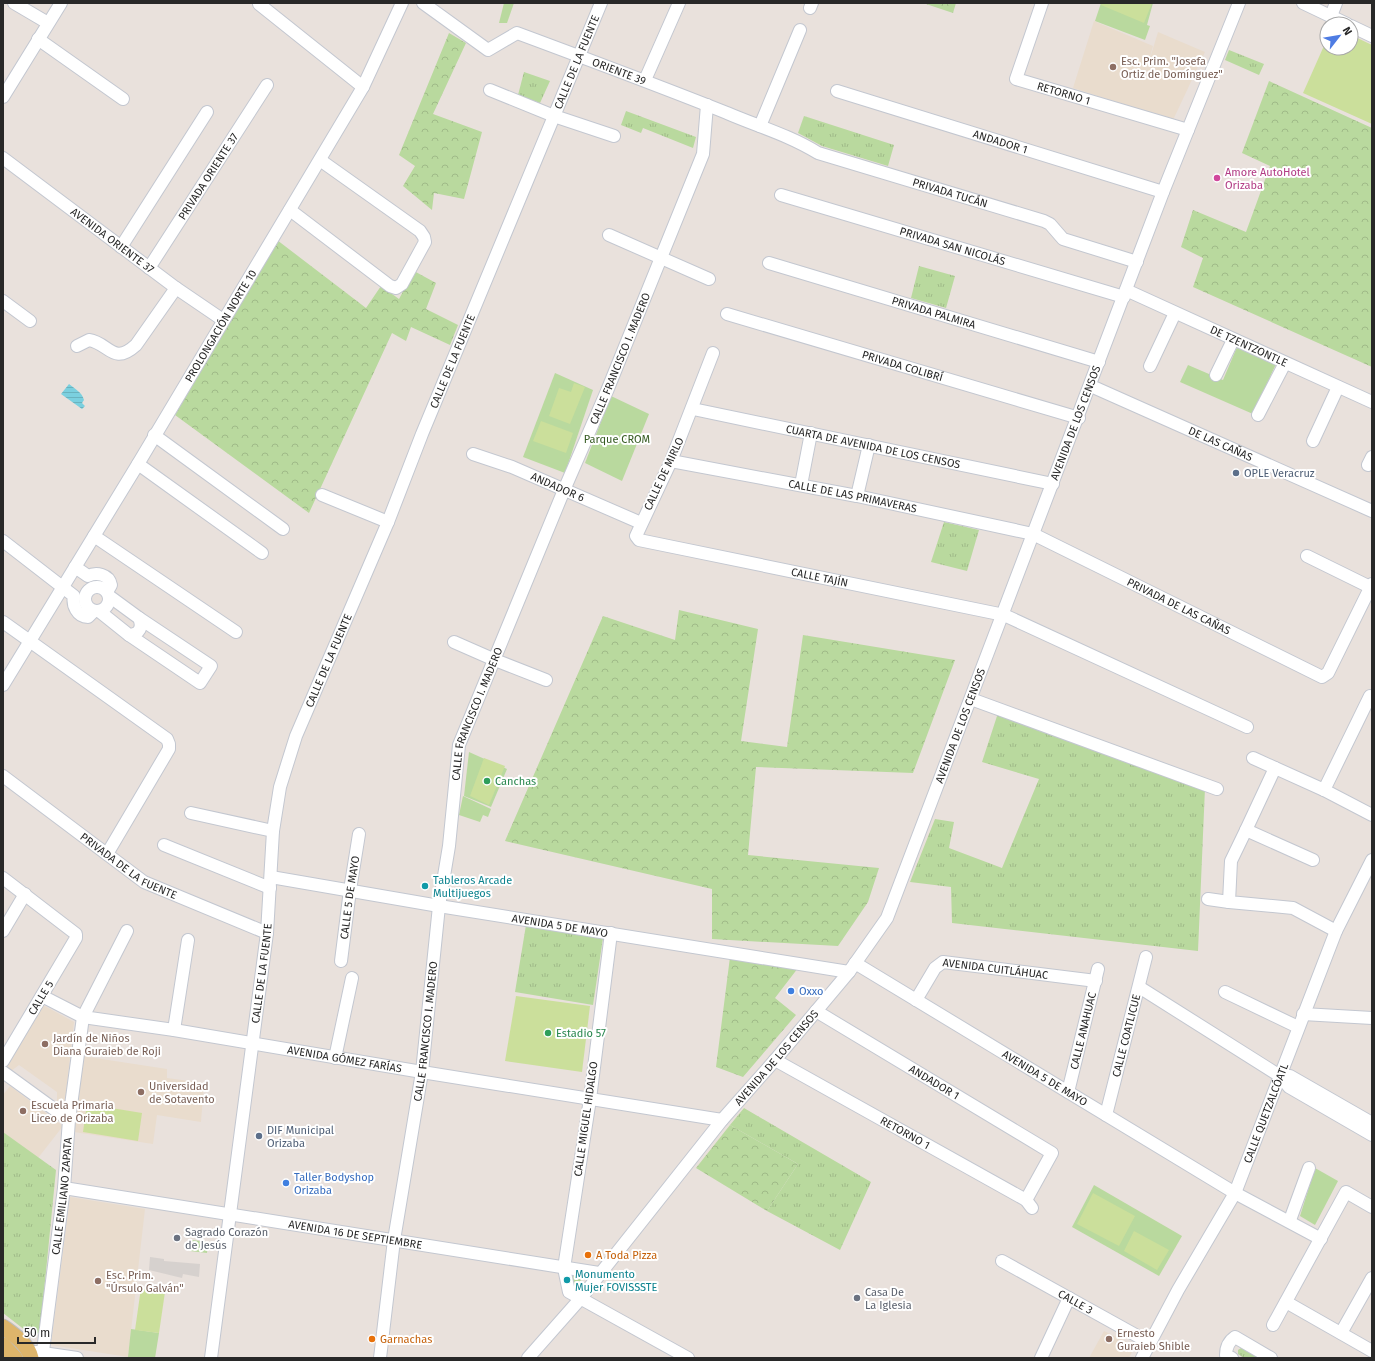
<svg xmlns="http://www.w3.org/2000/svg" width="1375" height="1361" font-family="'Fira Sans',sans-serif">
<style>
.education{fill:#e9dccd}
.grass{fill:url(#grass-tufts)}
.forest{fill:url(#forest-crowns)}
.park{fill:#b9d99e}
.pitch{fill:#cbdf9b}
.plaza{fill:#d6d1ce}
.water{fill:url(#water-rules)}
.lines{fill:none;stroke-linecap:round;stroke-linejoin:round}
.minor-casing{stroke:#c3c7d0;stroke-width:14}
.major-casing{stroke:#bebebe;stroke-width:17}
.minor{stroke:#fff;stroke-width:12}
.major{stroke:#deb56b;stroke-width:15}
.education-dot{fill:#8d6e63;stroke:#fff;stroke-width:1.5}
.hotel-dot{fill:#d1479c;stroke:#fff;stroke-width:1.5}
.service-dot{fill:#5c6f8a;stroke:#fff;stroke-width:1.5}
.leisure-dot{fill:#2e9e5b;stroke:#fff;stroke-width:1.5}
.culture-dot{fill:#0f9aa8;stroke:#fff;stroke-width:1.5}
.shop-dot{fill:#3f7fe0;stroke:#fff;stroke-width:1.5}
.worship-dot{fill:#6b7280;stroke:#fff;stroke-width:1.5}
.food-dot{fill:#e8710a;stroke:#fff;stroke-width:1.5}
.labels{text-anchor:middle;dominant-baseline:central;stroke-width:4;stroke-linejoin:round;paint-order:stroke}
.education-label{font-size:11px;fill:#785e54;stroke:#fff;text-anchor:start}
.street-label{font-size:11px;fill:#282828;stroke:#fff}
.hotel-label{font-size:11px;fill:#b23c85;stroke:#fff;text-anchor:start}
.park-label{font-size:11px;fill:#355b22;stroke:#fff}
.service-label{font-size:11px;fill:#4e5e75;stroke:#fff;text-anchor:start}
.leisure-label{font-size:11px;fill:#27864d;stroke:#fff;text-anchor:start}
.culture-label{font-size:11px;fill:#0d838f;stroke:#fff;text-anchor:start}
.shop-label{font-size:11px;fill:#366cbe;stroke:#fff;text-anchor:start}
.worship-label{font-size:11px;fill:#5b616d;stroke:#fff;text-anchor:start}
.food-label{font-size:11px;fill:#c56008;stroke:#fff;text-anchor:start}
</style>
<defs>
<pattern id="grass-tufts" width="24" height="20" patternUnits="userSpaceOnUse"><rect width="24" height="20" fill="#b9d99e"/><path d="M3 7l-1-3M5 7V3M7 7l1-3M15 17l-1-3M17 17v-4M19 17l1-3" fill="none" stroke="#9fba88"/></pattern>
<pattern id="forest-crowns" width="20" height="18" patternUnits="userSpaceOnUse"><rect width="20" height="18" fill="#b9d99e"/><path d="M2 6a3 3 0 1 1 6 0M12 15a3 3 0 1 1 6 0" fill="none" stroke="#9fba88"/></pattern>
<pattern id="water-rules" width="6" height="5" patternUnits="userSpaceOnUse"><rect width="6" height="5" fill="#7bd0df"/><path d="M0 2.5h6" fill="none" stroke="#6ab3bf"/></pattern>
</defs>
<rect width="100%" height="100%" fill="#e9e1dc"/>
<!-- education -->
<g class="education">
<path d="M1094,21l59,25 -12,42 17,-56 47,20 -32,68 -100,-32z"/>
<path d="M41,1004l33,18 -10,88 -7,-5v-13l-38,-27 -8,6 -6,-5z"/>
<path d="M82,1056l85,13v9l37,5 -3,39 -44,-7 -4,29 -79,-12z"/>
<path d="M10,1086l53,40 -25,32 -35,-26v-37z"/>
<path d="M70,1197l75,12 -17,148 -77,-12z"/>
<path d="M1104,1331l31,15 -6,12h-40z"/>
</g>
<!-- grass -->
<g class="grass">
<path d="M1229,50l35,14 -5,11 -34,-15z"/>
<path d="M524,72l26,9 -10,22 -22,-8z"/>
<path d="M626,111l70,26 -3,11 -50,-20 -2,5 -20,-8z"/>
<path d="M804,116l90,29 -6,21 -66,-20 -24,-13z"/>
<path d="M919,266l36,10 -9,32 -35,-10z"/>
<path d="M944,522l35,8 -12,41 -36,-9z"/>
<path d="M998,713l207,75 -7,163 -246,-28 -1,-36 -41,-5 25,-63 19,3 -5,26 53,20 37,-89 -57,-17z"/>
<path d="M526,925l77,13 -10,67 -78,-13z"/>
<path d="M744,1108l127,74 -31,68 -73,-39 31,-47 -68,-39z"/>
<path d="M3,1132l53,38 -16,162 -4,2h-6l-27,-21z"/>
<path d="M192,1240l16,2 -1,11 -17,-2z"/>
<path d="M569,1275l14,3 -10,11z"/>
<path d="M1241,1348l2,1 15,9h-14l-6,-4v-4z"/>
</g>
<!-- forest -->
<g class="forest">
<path d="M923,3h33l-3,10z"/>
<path d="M449,33l17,10 -33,71 49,18 -18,67 -30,-6 -2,17 -29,-24 12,-20 -16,-11z"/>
<path d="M1269,81l103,47v239l-179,-80 10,-29 -22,-11 12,-37 53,22 24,-66 -28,-13z"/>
<path d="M277,240l89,68 15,-22 18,13 15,-28 22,12 -10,26 32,16 -8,20 -39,-18 -5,14 -14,-8 -83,180 -134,-98z"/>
<path d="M679,610l79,19 -17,112 46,6 16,-112 152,25 -42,113 -157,-6 -8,88 131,13 -11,34 -30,44 -126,-7v-50l-207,-48 98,-225 72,24z"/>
<path d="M730,957l68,11 -23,30 21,17 -53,62 -27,-10z"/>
<path d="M730,1125l68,39 -31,47 -71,-43z"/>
</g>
<!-- park -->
<g class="park">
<path d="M504,3h10l-7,20h-8z"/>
<path d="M1101,3h52l-6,22 3,1 -5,14 -50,-19z"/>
<path d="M1237,347l39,17 -23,50 -73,-32 8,-17 35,15z"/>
<path d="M555,373l38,17 -28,83 -42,-16z"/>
<path d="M611,396l38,18 -27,67 -37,-18z"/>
<path d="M469,752l38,17 -16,38 -27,-11z"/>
<path d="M463,796l28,13 -3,8 -5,-2 -3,7 -21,-7z"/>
<path d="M1315,1168l23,13 -23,44 -15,-9z"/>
<path d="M1094,1185l88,51 -23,40 -87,-49z"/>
<path d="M131,1329l28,4 -4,25 -27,-1z"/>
</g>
<!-- pitch -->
<g class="pitch">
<path d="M1102,3h50l-8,20 -43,-18z"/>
<path d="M1351,35l21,10v79l-69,-31 24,-54v9h24z"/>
<path d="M574,383l11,4 -15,37 -21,-8 10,-28 12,4z"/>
<path d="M541,421l32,12 -7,20 -33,-12z"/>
<path d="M484,758l21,8 -16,39 -19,-9z"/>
<path d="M516,996l74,10 -8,66 -77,-11z"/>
<path d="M87,1104l55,9 -4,28 -55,-9z"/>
<path d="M1093,1193l42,23 -16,30 -42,-22z"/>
<path d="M1134,1231l35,19 -12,20 -33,-19z"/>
<path d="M141,1288l24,4 -6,41 -24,-3z"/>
</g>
<!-- plaza -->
<path class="plaza" d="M150,1257l14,2v2l36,3 -1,13 -16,-3 -1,4 -33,-8z"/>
<!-- water -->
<path class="water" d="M69,384c6,5 13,8 15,16l-2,3 3,3 -3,3 -21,-15z"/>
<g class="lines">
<defs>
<g id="minor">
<path d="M14,3l34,20"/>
<path id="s1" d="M423,3l65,47 29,-17c70,26 140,52 210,80 30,13 62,22 91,40l226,68 6,3 13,15 74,23"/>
<path id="s2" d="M1042,3l-26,76 172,51"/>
<path d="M1303,3l44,21"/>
<path d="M259,4l104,83"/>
<path d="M810,8l2,-5"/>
<path d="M1331,16l5,-13"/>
<path d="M1351,26l21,10"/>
<path d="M38,39l85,60"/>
<path d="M645,80l34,-77"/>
<path d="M490,90l64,26 60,20"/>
<path id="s3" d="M837,91l326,101"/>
<path d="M3,97l58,-94"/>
<path d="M760,126l40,-96"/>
<path id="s4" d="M3,158l173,130 47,32"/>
<path id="s5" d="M781,195l343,102"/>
<path d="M290,210l100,76 6,2 6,-4 23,-42 -1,-5 -4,-6 -100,-71"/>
<path d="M609,235l100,44"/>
<path d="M121,247l86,-135"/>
<path id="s6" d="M769,263l330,99"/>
<path id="s7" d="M149,268l118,-183"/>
<path id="s8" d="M1126,290l246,112"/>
<path d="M3,301l27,20"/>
<path id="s9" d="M727,314l352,104"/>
<path d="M77,346l12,-6c20,3 24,26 47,5l40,-57"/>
<path id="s10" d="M713,353l-42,108 -35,75 3,4 365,75 243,112"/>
<path d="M1150,366l25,-53"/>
<path d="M1216,375l17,-35"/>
<path id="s11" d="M1091,386l281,125"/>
<path id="s12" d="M693,409l360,75"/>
<path d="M1258,415l27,-52"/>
<path d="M154,435l129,94"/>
<path d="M1313,441l25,-54"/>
<path id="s13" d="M473,454l39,13 129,56"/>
<path id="s14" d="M671,461l186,35 176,38 289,143 6,-4 44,-89"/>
<path d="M138,464l124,89"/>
<path d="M1368,465l4,-8"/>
<path d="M801,485l10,-52"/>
<path d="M322,495l66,27"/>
<path d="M857,496l12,-51"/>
<path d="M94,536l142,96"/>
<path d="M3,541l71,55c-2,9 3,21 14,21l6,-6"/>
<path d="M1307,556l65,32"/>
<path d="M75,567l13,9c8,-4 21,-2 23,9l-4,7"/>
<circle cx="97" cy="599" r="12"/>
<path d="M99,611l30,24c11,-1 14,-8 10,-17l-30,-22"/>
<path d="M3,622l164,117 2,5v5l-62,105"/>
<path d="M129,635l71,48 11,-17 -72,-48"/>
<path d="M454,642l41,18 51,20"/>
<path id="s15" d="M3,685l135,-221 225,-377 39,-84"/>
<path d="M971,699l246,90"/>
<path d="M1253,758l71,32 48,25"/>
<path d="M1275,768l-29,62 67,30"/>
<path id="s16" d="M3,776l141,106 123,51"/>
<path d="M1324,790l46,-94"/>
<path d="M191,813l82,18"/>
<path d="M1246,830l-15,31 -2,41 64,6 43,23"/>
<path d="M164,845l106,43"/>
<path id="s17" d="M271,877l168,29 410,66"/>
<path d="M3,878l73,56v4l-73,123"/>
<path d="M1208,899l21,3"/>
<path d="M3,931l22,-37"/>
<path d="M611,933l-21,166 -26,169 5,24 119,66"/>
<path id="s18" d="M341,961l9,-71 9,-56"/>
<path id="s19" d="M855,963l380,230 86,46"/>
<path d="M1139,987l141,89 9,11 83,48"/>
<path d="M1225,992l73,35"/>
<path id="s20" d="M42,996l41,21 91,13 248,42 300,48"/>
<path id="s21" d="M916,1000l19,-32 8,-6 153,19"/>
<path id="s22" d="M816,1011l236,142 -26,47"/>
<path d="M1303,1014l69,4"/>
<path d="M174,1030l14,-90"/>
<path d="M335,1058l17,-80"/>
<path id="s23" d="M775,1060l251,140 6,8"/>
<path d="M3,1072l66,48"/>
<path d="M1280,1076h10l82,47"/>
<path id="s24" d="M1068,1092l30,-123"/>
<path id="s25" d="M1106,1115l40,-158"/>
<path id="s26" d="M64,1188l535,85"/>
<path d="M1290,1220l19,-52"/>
<path id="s27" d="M1002,1261l148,82"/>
<path d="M1286,1302l86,49"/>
<path d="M1273,1325l73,-133 26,15"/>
<path d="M1341,1333l31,-55"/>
<path id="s28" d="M43,1351l21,-163 5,-68 14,-103 44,-86"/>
<path d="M36,1352l41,6"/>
<path id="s29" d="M211,1358l56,-425 6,-102 7,-44 16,-51 92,-214 34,-88 179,-431"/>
<path id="s30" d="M380,1358l14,-118 28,-168 17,-166 10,-60 10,-101 105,-255 43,-99 96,-237 4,-49"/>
<path id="s31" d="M528,1358l53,-60 141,-178 53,-60 74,-88 38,-54 276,-726 76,-189"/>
<path d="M1041,1358l28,-60"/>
<path id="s32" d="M1142,1358l36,-68 57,-97 101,-262 36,-71"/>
<path d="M1232,1358l-6,-3c0,-8 3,-14 9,-18l36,21"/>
</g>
<g id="major">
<path d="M3,1327c11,8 25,17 28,31"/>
<path d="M3,1345l12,13"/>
</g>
</defs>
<!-- minor casing -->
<use href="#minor" class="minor-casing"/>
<!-- major casing -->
<use href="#major" class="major-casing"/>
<!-- minor -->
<use href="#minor" class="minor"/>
<!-- major -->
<use href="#major" class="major"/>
</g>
<!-- markers -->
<g class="education-dot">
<circle cx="1113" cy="67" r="4"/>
<circle cx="45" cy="1044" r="4"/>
<circle cx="141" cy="1092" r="4"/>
<circle cx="23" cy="1111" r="4"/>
<circle cx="98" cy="1281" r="4"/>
<circle cx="1109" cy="1339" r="4"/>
</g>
<circle class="hotel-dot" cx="1217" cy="178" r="4"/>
<g class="service-dot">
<circle cx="1236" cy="473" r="4"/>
<circle cx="259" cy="1136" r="4"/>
</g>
<g class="leisure-dot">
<circle cx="487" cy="781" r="4"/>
<circle cx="548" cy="1033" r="4"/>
</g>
<g class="culture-dot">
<circle cx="425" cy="886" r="4"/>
<circle cx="567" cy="1280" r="4"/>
</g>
<g class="shop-dot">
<circle cx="791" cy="991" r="4"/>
<circle cx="286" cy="1183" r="4"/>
</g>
<g class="worship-dot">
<circle cx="177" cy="1238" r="4"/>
<circle cx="857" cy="1298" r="4"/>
</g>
<g class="food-dot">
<circle cx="588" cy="1255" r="4"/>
<circle cx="372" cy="1339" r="4"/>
</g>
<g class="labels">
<!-- education labels -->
<g class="education-label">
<text x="1121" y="61">Esc. Prim. "Josefa<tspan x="1121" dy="13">Ortiz de Domínguez"</tspan></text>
<text x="53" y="1038">Jardín de Niños<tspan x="53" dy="13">Diana Guraieb de Roji</tspan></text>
<text x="149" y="1086">Universidad<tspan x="149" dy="13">de Sotavento</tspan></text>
<text x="31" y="1105">Escuela Primaria<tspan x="31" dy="13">Liceo de Orizaba</tspan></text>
<text x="106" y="1275">Esc. Prim.<tspan x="106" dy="13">"Úrsulo Galván"</tspan></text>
<text x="1117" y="1333">Ernesto<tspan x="1117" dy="13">Guraieb Shible</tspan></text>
</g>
<!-- street labels -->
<g class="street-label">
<text stroke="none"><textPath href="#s29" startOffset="1359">CALLE DE LA FUENTE</textPath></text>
<text stroke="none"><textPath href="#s1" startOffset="223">ORIENTE 39</textPath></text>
<text stroke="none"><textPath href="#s2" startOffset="130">RETORNO 1</textPath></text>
<text stroke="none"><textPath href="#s3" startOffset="171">ANDADOR 1</textPath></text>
<text stroke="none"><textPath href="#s7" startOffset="109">PRIVADA ORIENTE 37</textPath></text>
<text stroke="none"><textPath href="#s1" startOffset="576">PRIVADA TUCÁN</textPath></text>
<text stroke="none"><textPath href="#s4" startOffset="137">AVENIDA ORIENTE 37</textPath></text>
<text stroke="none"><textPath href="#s5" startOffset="179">PRIVADA SAN NICOLÁS</textPath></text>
<text stroke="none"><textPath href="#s6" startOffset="172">PRIVADA PALMIRA</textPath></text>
<text stroke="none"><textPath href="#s15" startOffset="420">PROLONGACIÓN NORTE 10</textPath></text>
<text stroke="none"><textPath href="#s8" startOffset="135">DE TZENTZONTLE</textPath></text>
<text stroke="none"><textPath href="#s30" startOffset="1037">CALLE FRANCISCO I. MADERO</textPath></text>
<text stroke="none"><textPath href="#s29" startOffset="1035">CALLE DE LA FUENTE</textPath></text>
<text stroke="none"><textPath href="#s9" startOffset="183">PRIVADA COLIBRÍ</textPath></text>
<text stroke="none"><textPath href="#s31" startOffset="1098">AVENIDA DE LOS CENSOS</textPath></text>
<text stroke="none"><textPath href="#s11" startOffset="142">DE LAS CAÑAS</textPath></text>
<text stroke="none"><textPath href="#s12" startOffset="184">CUARTA DE AVENIDA DE LOS CENSOS</textPath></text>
<text transform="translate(664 474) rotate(-65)">CALLE DE MIRLO</text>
<text stroke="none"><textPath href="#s13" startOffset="91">ANDADOR 6</textPath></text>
<text stroke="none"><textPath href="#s14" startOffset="185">CALLE DE LAS PRIMAVERAS</textPath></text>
<text stroke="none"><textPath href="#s10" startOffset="388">CALLE TAJÍN</textPath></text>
<text stroke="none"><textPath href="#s14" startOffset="532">PRIVADA DE LAS CAÑAS</textPath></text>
<text stroke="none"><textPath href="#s29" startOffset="711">CALLE DE LA FUENTE</textPath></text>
<text stroke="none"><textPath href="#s30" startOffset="653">CALLE FRANCISCO I. MADERO</textPath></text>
<text stroke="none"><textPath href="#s31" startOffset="774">AVENIDA DE LOS CENSOS</textPath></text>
<text stroke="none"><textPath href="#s16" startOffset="155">PRIVADA DE LA FUENTE</textPath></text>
<text stroke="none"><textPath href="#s18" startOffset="64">CALLE 5 DE MAYO</textPath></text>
<text stroke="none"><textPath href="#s17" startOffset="293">AVENIDA 5 DE MAYO</textPath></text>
<text stroke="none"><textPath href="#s21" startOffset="100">AVENIDA CUITLÁHUAC</textPath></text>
<text stroke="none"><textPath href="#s29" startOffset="388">CALLE DE LA FUENTE</textPath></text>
<text transform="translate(41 998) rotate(-59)">CALLE 5</text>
<text stroke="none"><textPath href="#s24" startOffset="63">CALLE ANAHUAC</textPath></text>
<text stroke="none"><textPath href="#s30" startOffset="330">CALLE FRANCISCO I. MADERO</textPath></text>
<text stroke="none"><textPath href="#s25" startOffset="82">CALLE COATLICUE</textPath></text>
<text stroke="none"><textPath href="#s31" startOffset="390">AVENIDA DE LOS CENSOS</textPath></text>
<text stroke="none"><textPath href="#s20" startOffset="311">AVENIDA GÓMEZ FARÍAS</textPath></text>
<text stroke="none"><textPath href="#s19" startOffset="222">AVENIDA 5 DE MAYO</textPath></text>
<text stroke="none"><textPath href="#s22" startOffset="138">ANDADOR 1</textPath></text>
<text stroke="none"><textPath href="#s32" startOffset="275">CALLE QUETZALCÓATL</textPath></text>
<text transform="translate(586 1119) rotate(-82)">CALLE MIGUEL HIDALGO</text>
<text stroke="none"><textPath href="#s23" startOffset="149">RETORNO 1</textPath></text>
<text stroke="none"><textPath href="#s28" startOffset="156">CALLE EMILIANO ZAPATA</textPath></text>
<text stroke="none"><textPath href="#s26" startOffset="295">AVENIDA 16 DE SEPTIEMBRE</textPath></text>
<text stroke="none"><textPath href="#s27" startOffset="84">CALLE 3</textPath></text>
</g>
<!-- hotel labels -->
<g class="hotel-label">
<text x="1225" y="172">Amore AutoHotel<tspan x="1225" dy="13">Orizaba</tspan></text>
</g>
<!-- park labels -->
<g class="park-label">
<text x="617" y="439">Parque CROM</text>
</g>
<!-- service labels -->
<g class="service-label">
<text x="1244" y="473">OPLE Veracruz</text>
<text x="267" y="1130">DIF Municipal<tspan x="267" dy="13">Orizaba</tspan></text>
</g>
<!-- leisure labels -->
<g class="leisure-label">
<text x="495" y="781">Canchas</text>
<text x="556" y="1033">Estadio 57</text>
</g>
<!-- culture labels -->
<g class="culture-label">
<text x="433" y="880">Tableros Arcade<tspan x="433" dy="13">Multijuegos</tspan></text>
<text x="575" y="1274">Monumento<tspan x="575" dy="13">Mujer FOVISSSTE</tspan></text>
</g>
<!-- shop labels -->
<g class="shop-label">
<text x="799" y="991">Oxxo</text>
<text x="294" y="1177">Taller Bodyshop<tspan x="294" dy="13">Orizaba</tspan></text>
</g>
<!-- worship labels -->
<g class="worship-label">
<text x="185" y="1232">Sagrado Corazón<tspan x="185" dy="13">de Jesús</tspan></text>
<text x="865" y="1292">Casa De<tspan x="865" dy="13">La Iglesia</tspan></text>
</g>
<!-- food labels -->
<g class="food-label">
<text x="596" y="1255">A Toda Pizza</text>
<text x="380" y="1339">Garnachas</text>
</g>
</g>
<!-- border -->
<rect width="1375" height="1361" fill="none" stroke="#282828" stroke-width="8"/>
<!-- north arrow -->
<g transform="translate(1339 36) rotate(59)"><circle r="19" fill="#ffffff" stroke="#a9a9a9"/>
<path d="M0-3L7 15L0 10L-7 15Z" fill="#4e7ce3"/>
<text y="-6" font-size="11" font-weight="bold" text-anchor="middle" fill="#282828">N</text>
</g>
<!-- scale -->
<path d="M18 1337v6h77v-6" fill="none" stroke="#282828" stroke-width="2"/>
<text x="24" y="1337" font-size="12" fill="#282828" stroke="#ffffff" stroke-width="3" paint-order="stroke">50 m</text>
</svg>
